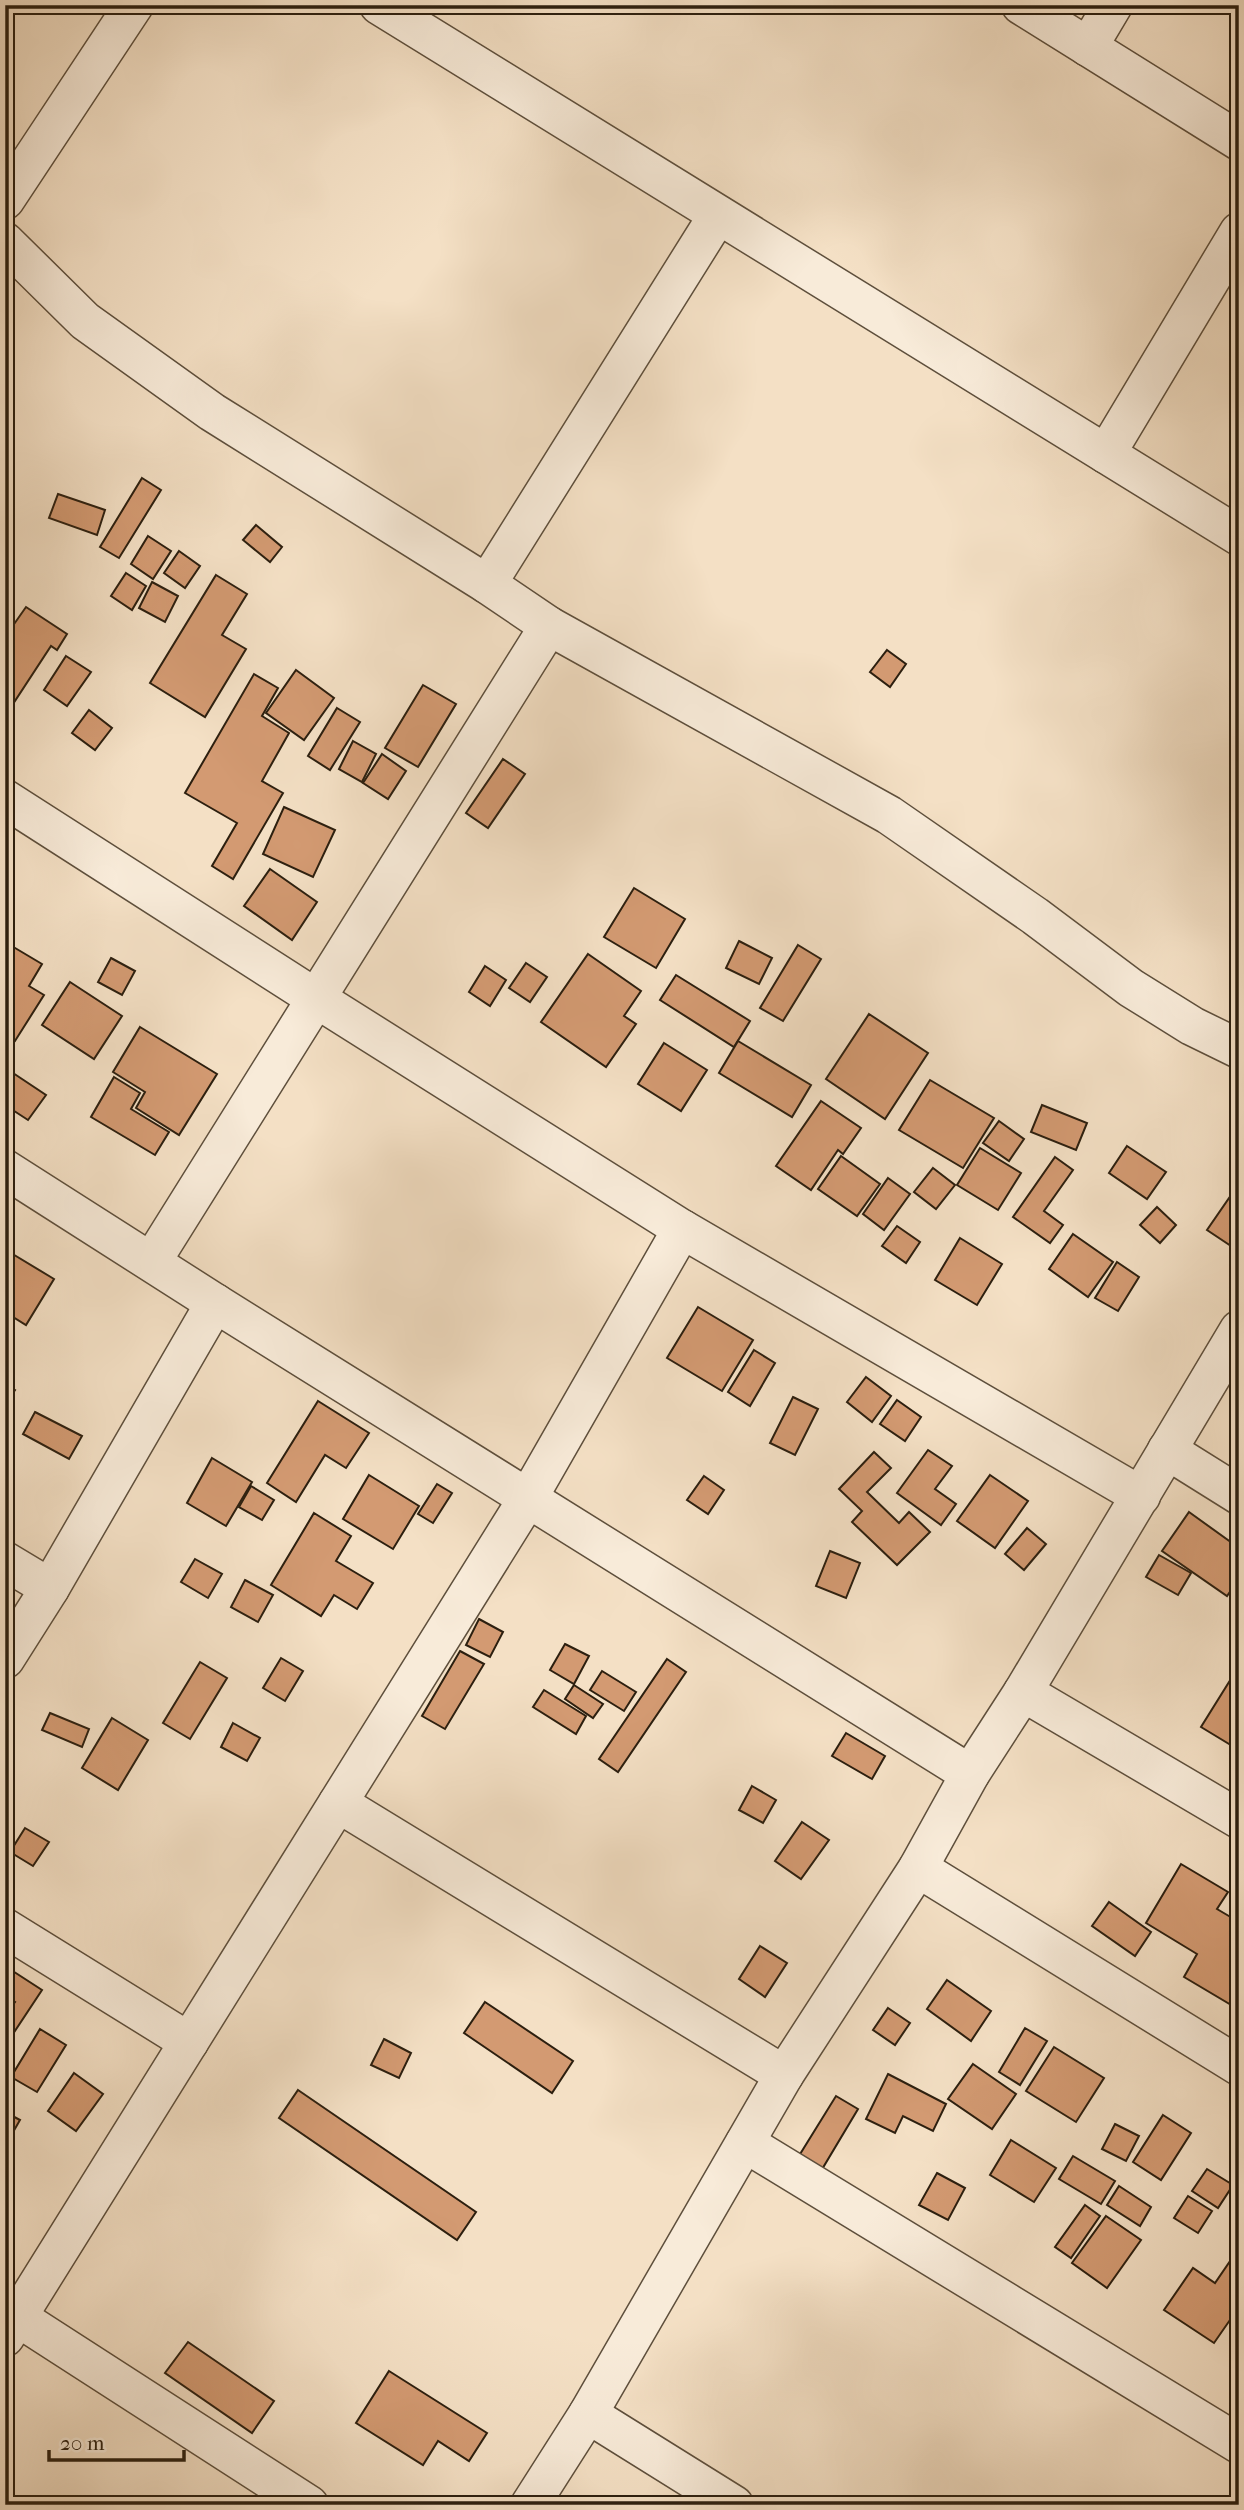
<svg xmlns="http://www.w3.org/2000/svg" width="1244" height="2510" font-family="'IM FELL French Canon',serif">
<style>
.building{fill:#d39a72;stroke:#2c1f0f;stroke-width:2}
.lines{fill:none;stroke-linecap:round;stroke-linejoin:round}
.minor-casing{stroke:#5e4f3c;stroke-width:41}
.minor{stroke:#f8ebd9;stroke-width:38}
</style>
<rect width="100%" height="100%" fill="#f4e0c5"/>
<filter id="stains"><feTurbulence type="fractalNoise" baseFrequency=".00286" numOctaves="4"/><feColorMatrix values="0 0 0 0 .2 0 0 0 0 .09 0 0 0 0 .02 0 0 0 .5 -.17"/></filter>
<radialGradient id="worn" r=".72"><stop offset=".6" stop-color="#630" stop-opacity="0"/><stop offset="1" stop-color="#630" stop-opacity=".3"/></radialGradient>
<!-- building -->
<g class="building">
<path d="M142,478l19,12 -42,68 -19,-11z"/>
<path d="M58,494l47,16 -8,25 -48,-17z"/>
<path d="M256,525l26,22 -12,15 -27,-22z"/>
<path d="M148,536l23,15 -18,28 -22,-15z"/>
<path d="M179,551l21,15 -15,22 -21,-15z"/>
<path d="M126,573l20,13 -14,24 -21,-14z"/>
<path d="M216,575l31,19 -25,41 24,14 -41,68 -55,-34z"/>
<path d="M152,582l26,14 -13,26 -26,-14z"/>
<path d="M26,607l41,27 -10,16 -6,-4 -40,61 -6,-4v-66z"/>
<path d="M887,650l19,14 -16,23 -20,-15z"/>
<path d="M66,656l25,16 -24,34 -23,-16z"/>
<path d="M296,670l38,28 -30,42 -38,-27z"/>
<path d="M254,674l24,14 -16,28 27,17 -27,48 21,12 -50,86 -21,-13 25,-43 -52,-30z"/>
<path d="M423,685l33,19 -38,63 -33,-19z"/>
<path d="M337,708l23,14 -30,48 -22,-14z"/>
<path d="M89,710l23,18 -17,22 -23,-17z"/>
<path d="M353,741l23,13 -14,28 -23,-13z"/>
<path d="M382,754l24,17 -18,28 -25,-16z"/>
<path d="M503,759l22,15 -37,54 -22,-15z"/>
<path d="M284,807l51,23 -22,47 -50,-23z"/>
<path d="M270,869l47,33 -25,38 -48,-34z"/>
<path d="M634,888l51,31 -29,49 -52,-31z"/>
<path d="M739,941l33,17 -13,26 -33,-16z"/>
<path d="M5,942l37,22 -13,22 15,9 -29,46 -10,-6z"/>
<path d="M798,945l23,14 -38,62 -23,-13z"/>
<path d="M588,954l53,37 -17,25 12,8 -30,43 -65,-45z"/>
<path d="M111,958l24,13 -13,24 -24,-13z"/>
<path d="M526,963l21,14 -17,25 -21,-14z"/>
<path d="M485,966l21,14 -16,26 -21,-14z"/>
<path d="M676,975l74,46 -16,26 -74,-47z"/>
<path d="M70,982l52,34 -28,43 -52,-34z"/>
<path d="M869,1014l59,39 -43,66 -59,-40z"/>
<path d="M140,1027l77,47 -38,61 -43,-27 9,-16 -32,-20z"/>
<path d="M738,1041l73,44 -19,32 -73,-44z"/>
<path d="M664,1043l43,27 -26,41 -43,-27z"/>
<path d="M10,1071l36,24 -18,25 -23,-15v-26z"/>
<path d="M114,1077l26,16 -9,16 38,23 -14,23 -64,-38z"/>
<path d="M930,1080l64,38 -31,50 -64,-38z"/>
<path d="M821,1101l40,27 -18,26 -5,-4 -27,40 -35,-24z"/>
<path d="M1042,1105l45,18 -11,27 -45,-18z"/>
<path d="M999,1121l25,18 -15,22 -26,-18z"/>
<path d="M1127,1146l39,26 -19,27 -38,-26z"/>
<path d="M980,1148l41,25 -23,37 -41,-25z"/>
<path d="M841,1156l39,28 -23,32 -39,-27z"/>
<path d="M1055,1157l18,13 -29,41 19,14 -13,18 -37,-26z"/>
<path d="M933,1168l22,17 -19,24 -22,-17z"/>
<path d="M888,1178l22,16 -26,36 -21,-16z"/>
<path d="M1236,1188l3,2v58l-2,2 -30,-20z"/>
<path d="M1157,1207l19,18 -16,18 -20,-18z"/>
<path d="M897,1226l23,16 -14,21 -24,-17z"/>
<path d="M1073,1234l40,28 -25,35 -39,-28z"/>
<path d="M960,1238l42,26 -25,41 -42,-25z"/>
<path d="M6,1250l48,29 -28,46 -21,-13z"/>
<path d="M1117,1262l22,15 -21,34 -23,-13z"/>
<path d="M698,1307l55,33 -31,51 -55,-33z"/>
<path d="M754,1350l21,13 -25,43 -22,-14z"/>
<path d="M866,1377l25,19 -19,26 -25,-20z"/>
<path d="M5,1384l10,6 -10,15z"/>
<path d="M793,1397l25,12 -23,46 -25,-12z"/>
<path d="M897,1400l24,17 -16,24 -25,-17z"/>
<path d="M318,1401l51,32 -23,35 -21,-13 -29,47 -29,-19z"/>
<path d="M35,1412l47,24 -13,23 -46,-25z"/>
<path d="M928,1450l24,16 -17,23 21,15 -15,21 -44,-32z"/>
<path d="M874,1452l17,16 -24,24 32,31 10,-11 21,20 -33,33 -45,-43 10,-11 -23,-22z"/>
<path d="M212,1458l40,24 -26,44 -39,-23z"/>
<path d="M369,1475l50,31 -26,43 -50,-30z"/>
<path d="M990,1475l38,26 -33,47 -38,-27z"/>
<path d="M704,1476l20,14 -16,24 -21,-14z"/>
<path d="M437,1484l15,9 -19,30 -15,-9z"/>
<path d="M251,1486l23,14 -12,20 -23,-13z"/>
<path d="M1189,1512l50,36v31l-12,17 -65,-45z"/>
<path d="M314,1513l37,23 -15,25 37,22 -16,26 -23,-14 -13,21 -50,-31z"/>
<path d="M1027,1528l19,16 -22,26 -19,-16z"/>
<path d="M830,1551l30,12 -14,35 -30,-12z"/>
<path d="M1159,1555l32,18 -13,22 -32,-18z"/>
<path d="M195,1559l27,15 -14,24 -27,-16z"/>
<path d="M245,1580l28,15 -15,27 -27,-15z"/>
<path d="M479,1619l24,13 -13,25 -24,-12z"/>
<path d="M565,1644l24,12 -15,28 -24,-14z"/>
<path d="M460,1651l24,13 -39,65 -23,-13z"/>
<path d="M281,1658l22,13 -18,30 -22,-13z"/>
<path d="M667,1659l19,13 -68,100 -19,-13z"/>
<path d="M200,1662l27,16 -37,61 -27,-16z"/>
<path d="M1239,1666v84l-38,-23z"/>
<path d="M602,1671l34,21 -12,19 -34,-21z"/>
<path d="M574,1685l29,19 -10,14 -28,-19z"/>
<path d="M544,1690l42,26 -10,18 -43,-27z"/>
<path d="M50,1713l39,16 -7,18 -40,-17z"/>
<path d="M112,1718l36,22 -30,50 -36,-22z"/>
<path d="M233,1723l27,15 -13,23 -26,-14z"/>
<path d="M846,1733l39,23 -13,23 -40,-23z"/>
<path d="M752,1786l24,14 -13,23 -24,-13z"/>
<path d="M802,1822l27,18 -28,39 -26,-18z"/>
<path d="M25,1828l24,14 -16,24 -23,-14z"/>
<path d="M1181,1864l47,28 -11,17 22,13 -1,87 -54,-32 13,-23 -51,-31z"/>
<path d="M1109,1902l42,30 -16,24 -43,-30z"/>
<path d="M760,1946l27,17 -22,34 -26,-18z"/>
<path d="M5,1966l37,24 -37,56v-31l10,-13 -10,-6z"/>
<path d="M947,1980l44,31 -20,30 -44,-32z"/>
<path d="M485,2002l88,59 -21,32 -88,-60z"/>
<path d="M888,2008l22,15 -15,22 -22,-15z"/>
<path d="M1025,2028l22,13 -27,44 -21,-13z"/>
<path d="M40,2029l26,16 -29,47 -26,-15z"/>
<path d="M384,2039l27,14 -12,25 -28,-13z"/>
<path d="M1054,2047l50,31 -28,44 -50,-31z"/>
<path d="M973,2064l43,30 -24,35 -44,-30z"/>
<path d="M74,2073l29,21 -27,37 -28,-20z"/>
<path d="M888,2074l58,30 -13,27 -30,-15 -8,17 -29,-14z"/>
<path d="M298,2090l178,122 -19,28 -178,-122z"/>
<path d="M836,2096l22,13 -46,77 -23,-14z"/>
<path d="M5,2112l15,8 -12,21 -3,-2z"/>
<path d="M1163,2115l28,18 -30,47 -28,-18z"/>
<path d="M1115,2124l24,12 -13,25 -24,-12z"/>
<path d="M1011,2140l45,28 -22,34 -44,-27z"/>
<path d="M1073,2156l42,25 -14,23 -42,-25z"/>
<path d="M1207,2169l26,16 -15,23 -26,-17z"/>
<path d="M937,2173l28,15 -17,32 -29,-15z"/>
<path d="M1119,2186l32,21 -11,19 -33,-21z"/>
<path d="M1188,2196l24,15 -14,22 -24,-15z"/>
<path d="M1085,2205l15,11 -29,42 -16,-11z"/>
<path d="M1106,2216l35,24 -34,48 -35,-25z"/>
<path d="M1239,2248v59l-25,36 -50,-33 29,-42 22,15z"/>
<path d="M188,2342l86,59 -22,32 -87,-60z"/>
<path d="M389,2371l98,62 -18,28 -31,-20 -15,24 -67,-42z"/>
</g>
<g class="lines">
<defs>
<g id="minor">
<path d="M379,5l860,531"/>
<path d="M1021,5l218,136"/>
<path d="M1088,47l25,-42"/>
<path d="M5,200l129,-195"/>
<path d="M5,242l80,79 127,91 275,172 62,42 340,189 146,101 96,72 61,38 47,23"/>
<path d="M1106,454l133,-222"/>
<path d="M487,584l231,-369"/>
<path d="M5,799l312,200 365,230 459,267"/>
<path d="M5,1169l210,134 755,471"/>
<path d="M152,1261l397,-635"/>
<path d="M1167,1450l72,45"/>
<path d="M5,1561l45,27"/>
<path d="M5,1659l45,-71 165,-285"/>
<path d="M1023,1692l216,127"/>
<path d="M338,1803l446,272"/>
<path d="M918,1868l321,198"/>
<path d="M5,1928l184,114"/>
<path d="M745,2143l494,301"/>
<path d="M5,2309l304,196"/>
<path d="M5,2337l523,-839 154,-269"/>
<path d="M588,2414l146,91"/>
<path d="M530,2505l58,-91 196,-339 134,-207 52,-94 53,-82 216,-362"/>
</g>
</defs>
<!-- minor casing -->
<use href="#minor" class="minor-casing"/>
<!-- minor -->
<use href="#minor" class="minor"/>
</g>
<!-- margin -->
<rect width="1244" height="2510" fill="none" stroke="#f4e0c5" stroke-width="28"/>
<rect x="7" y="7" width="1230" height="2496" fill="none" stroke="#2c1f0f" stroke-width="3.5"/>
<rect x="14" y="14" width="1216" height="2482" fill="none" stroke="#2c1f0f" stroke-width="2"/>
<!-- scale -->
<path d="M49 2450v10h135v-10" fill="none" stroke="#2c1f0f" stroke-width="3.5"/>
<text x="60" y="2450" font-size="21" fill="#2c1f0f" stroke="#f8ebd9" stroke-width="5" paint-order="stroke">20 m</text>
<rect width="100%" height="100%" filter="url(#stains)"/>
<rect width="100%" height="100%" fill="url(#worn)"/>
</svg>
